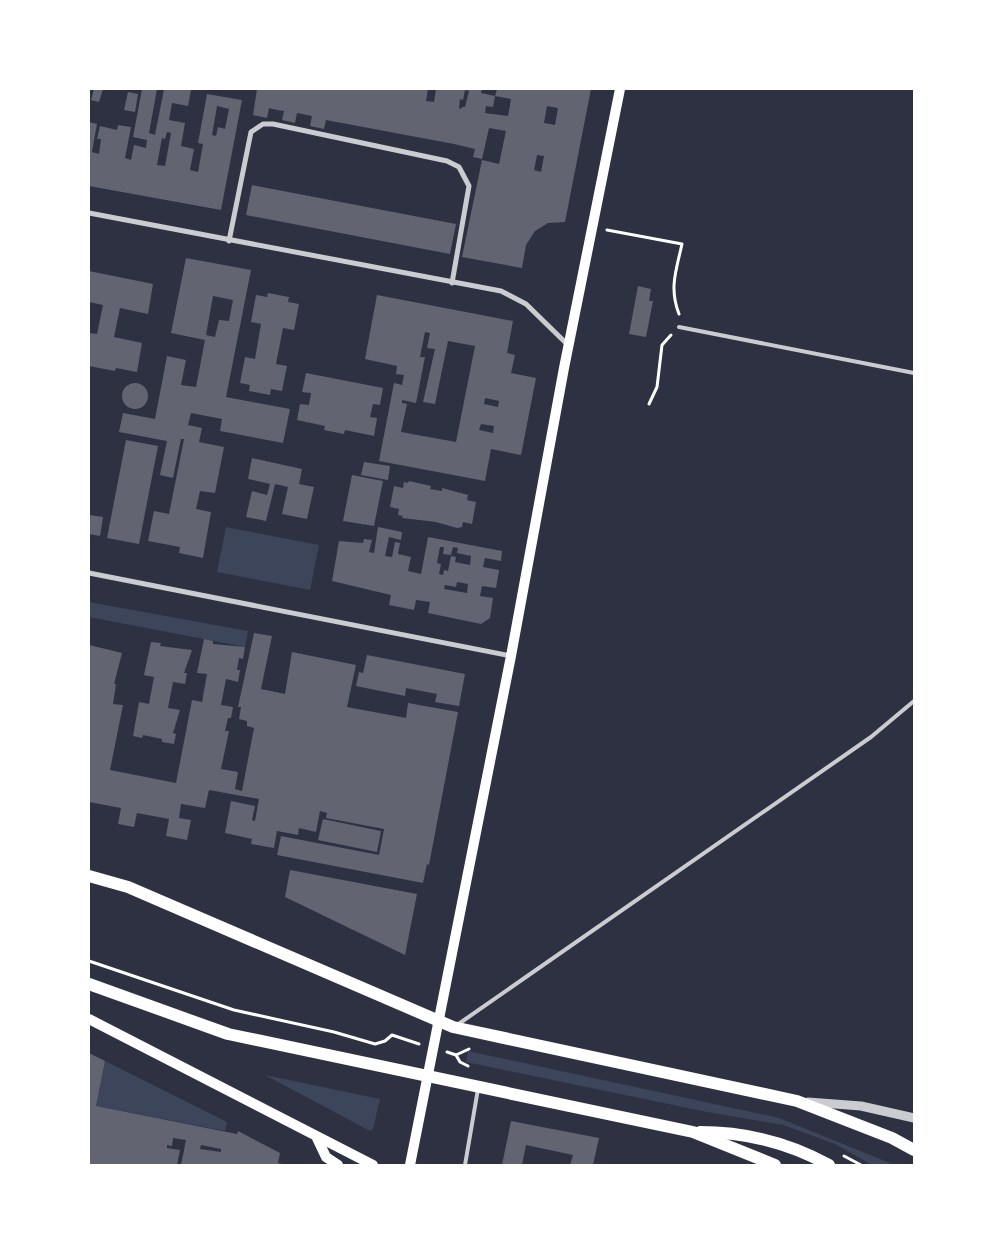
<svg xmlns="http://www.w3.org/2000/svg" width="1003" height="1254" font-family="Merriweather,serif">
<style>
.green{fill:#3c4559}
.building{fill:#626471;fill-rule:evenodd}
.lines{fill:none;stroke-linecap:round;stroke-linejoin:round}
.path{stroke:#fff;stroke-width:3}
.service{stroke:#caccd0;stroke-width:4}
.minor{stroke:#caccd0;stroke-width:5}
.tertiary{stroke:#caccd0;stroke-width:9}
.secondary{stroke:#fff;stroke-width:10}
.primary{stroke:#fff;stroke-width:12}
</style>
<rect width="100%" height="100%" fill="#2d3142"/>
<!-- green -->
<g class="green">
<path d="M226,527l93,18 -9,45 -93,-18z"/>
<path d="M89,602l159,29 -3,16 -156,-30z"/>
<path d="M468,1051l311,67 116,47h-23l-37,-21 -52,-19 -76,-13 -241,-50z"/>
<path d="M105,1061l122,61 -2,9 -129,-25z"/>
<path d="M265,1075l115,24 -7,30 -3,2z"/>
</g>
<!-- building -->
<g class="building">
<path d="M94,89h9l-4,13 -8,-2z"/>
<path d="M142,89h15l-8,44 6,2 9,-46 27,1 -3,16 -16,-3 -3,17 16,3 -4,23 13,3 -4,21 8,2 5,-28 -5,-1 9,-49 35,6 -21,110 -132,-24v-64l8,2 -5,28 7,2 2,-15h-4l3,-13 17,4 1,-5 13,2 -6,31 6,2 3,-15 12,3 1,-8 -14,-3zM217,106l12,3 -4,20 -7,-2 -2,9 -4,-1zM167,132l4,1 -6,33 -8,-1 5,-27 3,1z"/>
<path d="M257,89h171l-2,12 8,1 2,-13h46l-1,4 14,3 -2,11 -7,-1 -1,7 23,3 3,-17 -16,-3 2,-7h94l-26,133 -17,1 -13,8 -9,14 -4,23 -60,-11 20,-97 17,4 7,-33 -17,-3 -7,31 -9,-2 2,-8 -21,-5 -128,-24 -2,9 -14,-3 2,-10 -15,-3 -2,10 -13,-3 2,-9 -7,-1 -8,-2 -2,10 -14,-3zM465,90l4,1 -4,16h-3l-1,2 -2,-1 1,-9 3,1zM547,106l11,2 -3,17 -11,-2zM537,155l7,1 -3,16 -7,-2z"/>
<path d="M128,92l10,2 -3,18 -11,-2z"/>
<path d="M252,185l204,39 -6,30 -204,-39z"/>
<path d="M186,258l65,12 -25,127 64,12 -7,34 -63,-12 2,-12 -31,-6 -3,12 14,3 -3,14 25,5 -9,46 -15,-2 -4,18 15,3 -8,46 -24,-5 1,-6 -32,-6 6,-30 15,3 15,-75h-3l-8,39 -13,-3 7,-34 -48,-9 4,-19 32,6 12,-63 19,4 -5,25 15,2 9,-47 -34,-7zM213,296l20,4 -4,21 -10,-1 -4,17 -9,-2z"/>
<path d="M89,271l64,13 -5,30 -28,-6 -6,29 28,6 -5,29 -21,-4 -1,3 -26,-5v-33l8,1 6,-29 -14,-3z"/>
<path d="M638,286l13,3 -2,12h4l-7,36 -17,-3z"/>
<path d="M268,293l21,4 -1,5 11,2 -5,26 -11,-2 -7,36 11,2 -5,25 -11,-2 -1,6 -21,-4 1,-6 -10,-2 5,-26 10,2 6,-35 -10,-2 5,-27 11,2z"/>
<path d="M377,295l136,26 -6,32 8,2 -4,18 25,5 -15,77 -30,-6 -6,32 -106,-20 15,-78 8,2 2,-10 -8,-1 1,-8 -32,-7zM425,332l5,1 -3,15 8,1 -12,53 12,2 13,-63 27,5 -19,96 -55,-10 6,-28 -5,-1v-3l14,3 9,-46h-5zM485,398l14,3 -1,6 -14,-3zM481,424l13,2 -1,7 -14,-3z"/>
<path d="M306,373l77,15 -3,17 -7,-1 -3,13 7,1 -3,18 -29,-6 -1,4 -20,-4 1,-4 -28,-6 3,-16 9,1 2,-12 -9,-1z"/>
<circle cx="135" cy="396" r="13"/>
<path d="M126,440l32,6 -19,98 -32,-6z"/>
<path d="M252,458l50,11 -3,15 15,3 -7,32 -25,-5 6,-27 -13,-3 -9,37 -20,-4 6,-26 15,4 3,-11 -22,-5z"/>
<path d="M364,462l26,4 -2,14 -27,-5z"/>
<path d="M352,475l31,6 -9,45 -31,-5z"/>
<path d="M409,481l22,5 -1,3 12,2v-3l26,7 -1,5 9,2 -4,22 -9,-2 -1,5 -5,1 -21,-6 -34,-4 1,-2 -5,-1 1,-6 -9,-2 4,-21 9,2 1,-6 4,1z"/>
<path d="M89,515l14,2 -3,19 -11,-2z"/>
<path d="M378,527l24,5 -1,8 -12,-3 -4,19 7,1 3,-15 5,1 -2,11 13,3 -3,14 13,3 7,-37 74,14 -1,10 -16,-3 -2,9 16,3 -3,18 -14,-2 -2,10 13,2 -3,20 -9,6 -53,-11 2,-11 -14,-2 -2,10 -25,-5 2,-10 -59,-14 7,-40 24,2 1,-4 8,1 -3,12 5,1zM440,547h4l-1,7 8,1 2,-8 5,1 -1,5 14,3 -1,9 -15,-3 1,-5 -5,-1 -3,15 -4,-1 -1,5 -4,-1 2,-10 -4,-1zM457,582l11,2 -1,9 -23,-4 1,-4 11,2z"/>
<path d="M254,633l18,3 -11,53 24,5 7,-42 64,13 -9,42 59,11 2,-15 50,9 -29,153 -2,-1 -4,19 -146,-28 4,-19 98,19 5,-26 -58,-11 1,-5 -7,-2 -4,21 -17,-4 -1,7 -21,-4 -3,17 -23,-4 1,-5 -27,-6 6,-32 24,5 -3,14 3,1 4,-22 -50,-9 -4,18 -24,-4 -2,14 12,2 -4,20 -21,-4 3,-17 -32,-6 -3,14 -16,-3 3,-16 -32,-6v-157l33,8 -8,31h2l-3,20 10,1 -13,65 66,13 16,-83 10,2 5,-28 -10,-1 7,-34 9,2v3l32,3 -2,12 -4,-1 -2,12h3l-2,12 -12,-3 -5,26 12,2 -2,11h-3l-3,13h4l-8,38 17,3 -3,17 7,2 12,-63 -7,-2v-5l-8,-2 2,-12h-3z"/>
<path d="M151,642l10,1 -1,3 32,4 -8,23h3l-2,11 -12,-2 -5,26 12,2 -7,23 3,1 -2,10 -12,-2v-3l-19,-4 -1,3 -9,-2 6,-34 10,2 5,-27 -10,-2z"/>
<path d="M367,655l98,19 -6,32 -24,-4 2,-8 -31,-6 -1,8 -49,-10 3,-14 4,1z"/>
<path d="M323,819l58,12 -4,21 -59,-12z"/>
<path d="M290,870l127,24 -12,61 -120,-58z"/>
<path d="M89,1053l16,8 -9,45 141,28 1,-3 42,22 -2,10 9,2h-106l5,-25 -13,-2 -1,8 -5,-1v3l13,2 -3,15h-88zM201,1145l20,4v3l-21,-3z"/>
<path d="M511,1121l88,17 -6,27h-23l3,-10 -47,-10 -4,20h-20z"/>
</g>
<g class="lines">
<!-- path -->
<g class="path">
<path d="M607,230l75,14c-6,27 -13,44 -3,70"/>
<path d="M649,404l8,-17 5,-42 9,-10"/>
<path d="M89,961l145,49 100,22 41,12 10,-3 7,-6 27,9"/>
<path d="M447,1052l9,3 4,7 8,4"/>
<path d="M456,1055l13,-6"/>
<path d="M844,1156l17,9"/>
</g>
<!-- service -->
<g class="service">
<path d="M679,327l235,46"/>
<path d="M457,1025l414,-288 43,-36"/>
<path d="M465,1165l13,-76"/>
</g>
<!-- minor -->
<g class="minor">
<path d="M89,213l412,78 25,13 42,41"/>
<path d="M229,241l22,-109 12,-8h10l174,37 12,6 10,19 -17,97"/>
<path d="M89,573l422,83"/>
</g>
<!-- tertiary -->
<path class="tertiary" d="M808,1102l53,4 53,12"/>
<!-- secondary -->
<g class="secondary">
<path d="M89,1019l284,146"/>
<path d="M317,1138l9,19 12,8"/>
<path d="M410,1165l101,-509 53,-288 56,-279"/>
</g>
<!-- primary -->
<g class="primary">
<path d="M89,876l39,11 325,140 344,74 95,37 22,12"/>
<path d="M89,984l139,50 465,98 82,33"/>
<path d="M700,1132c45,0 89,11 129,33"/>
</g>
</g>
<!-- border -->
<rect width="1003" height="1254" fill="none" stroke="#ffffff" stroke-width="180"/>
</svg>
